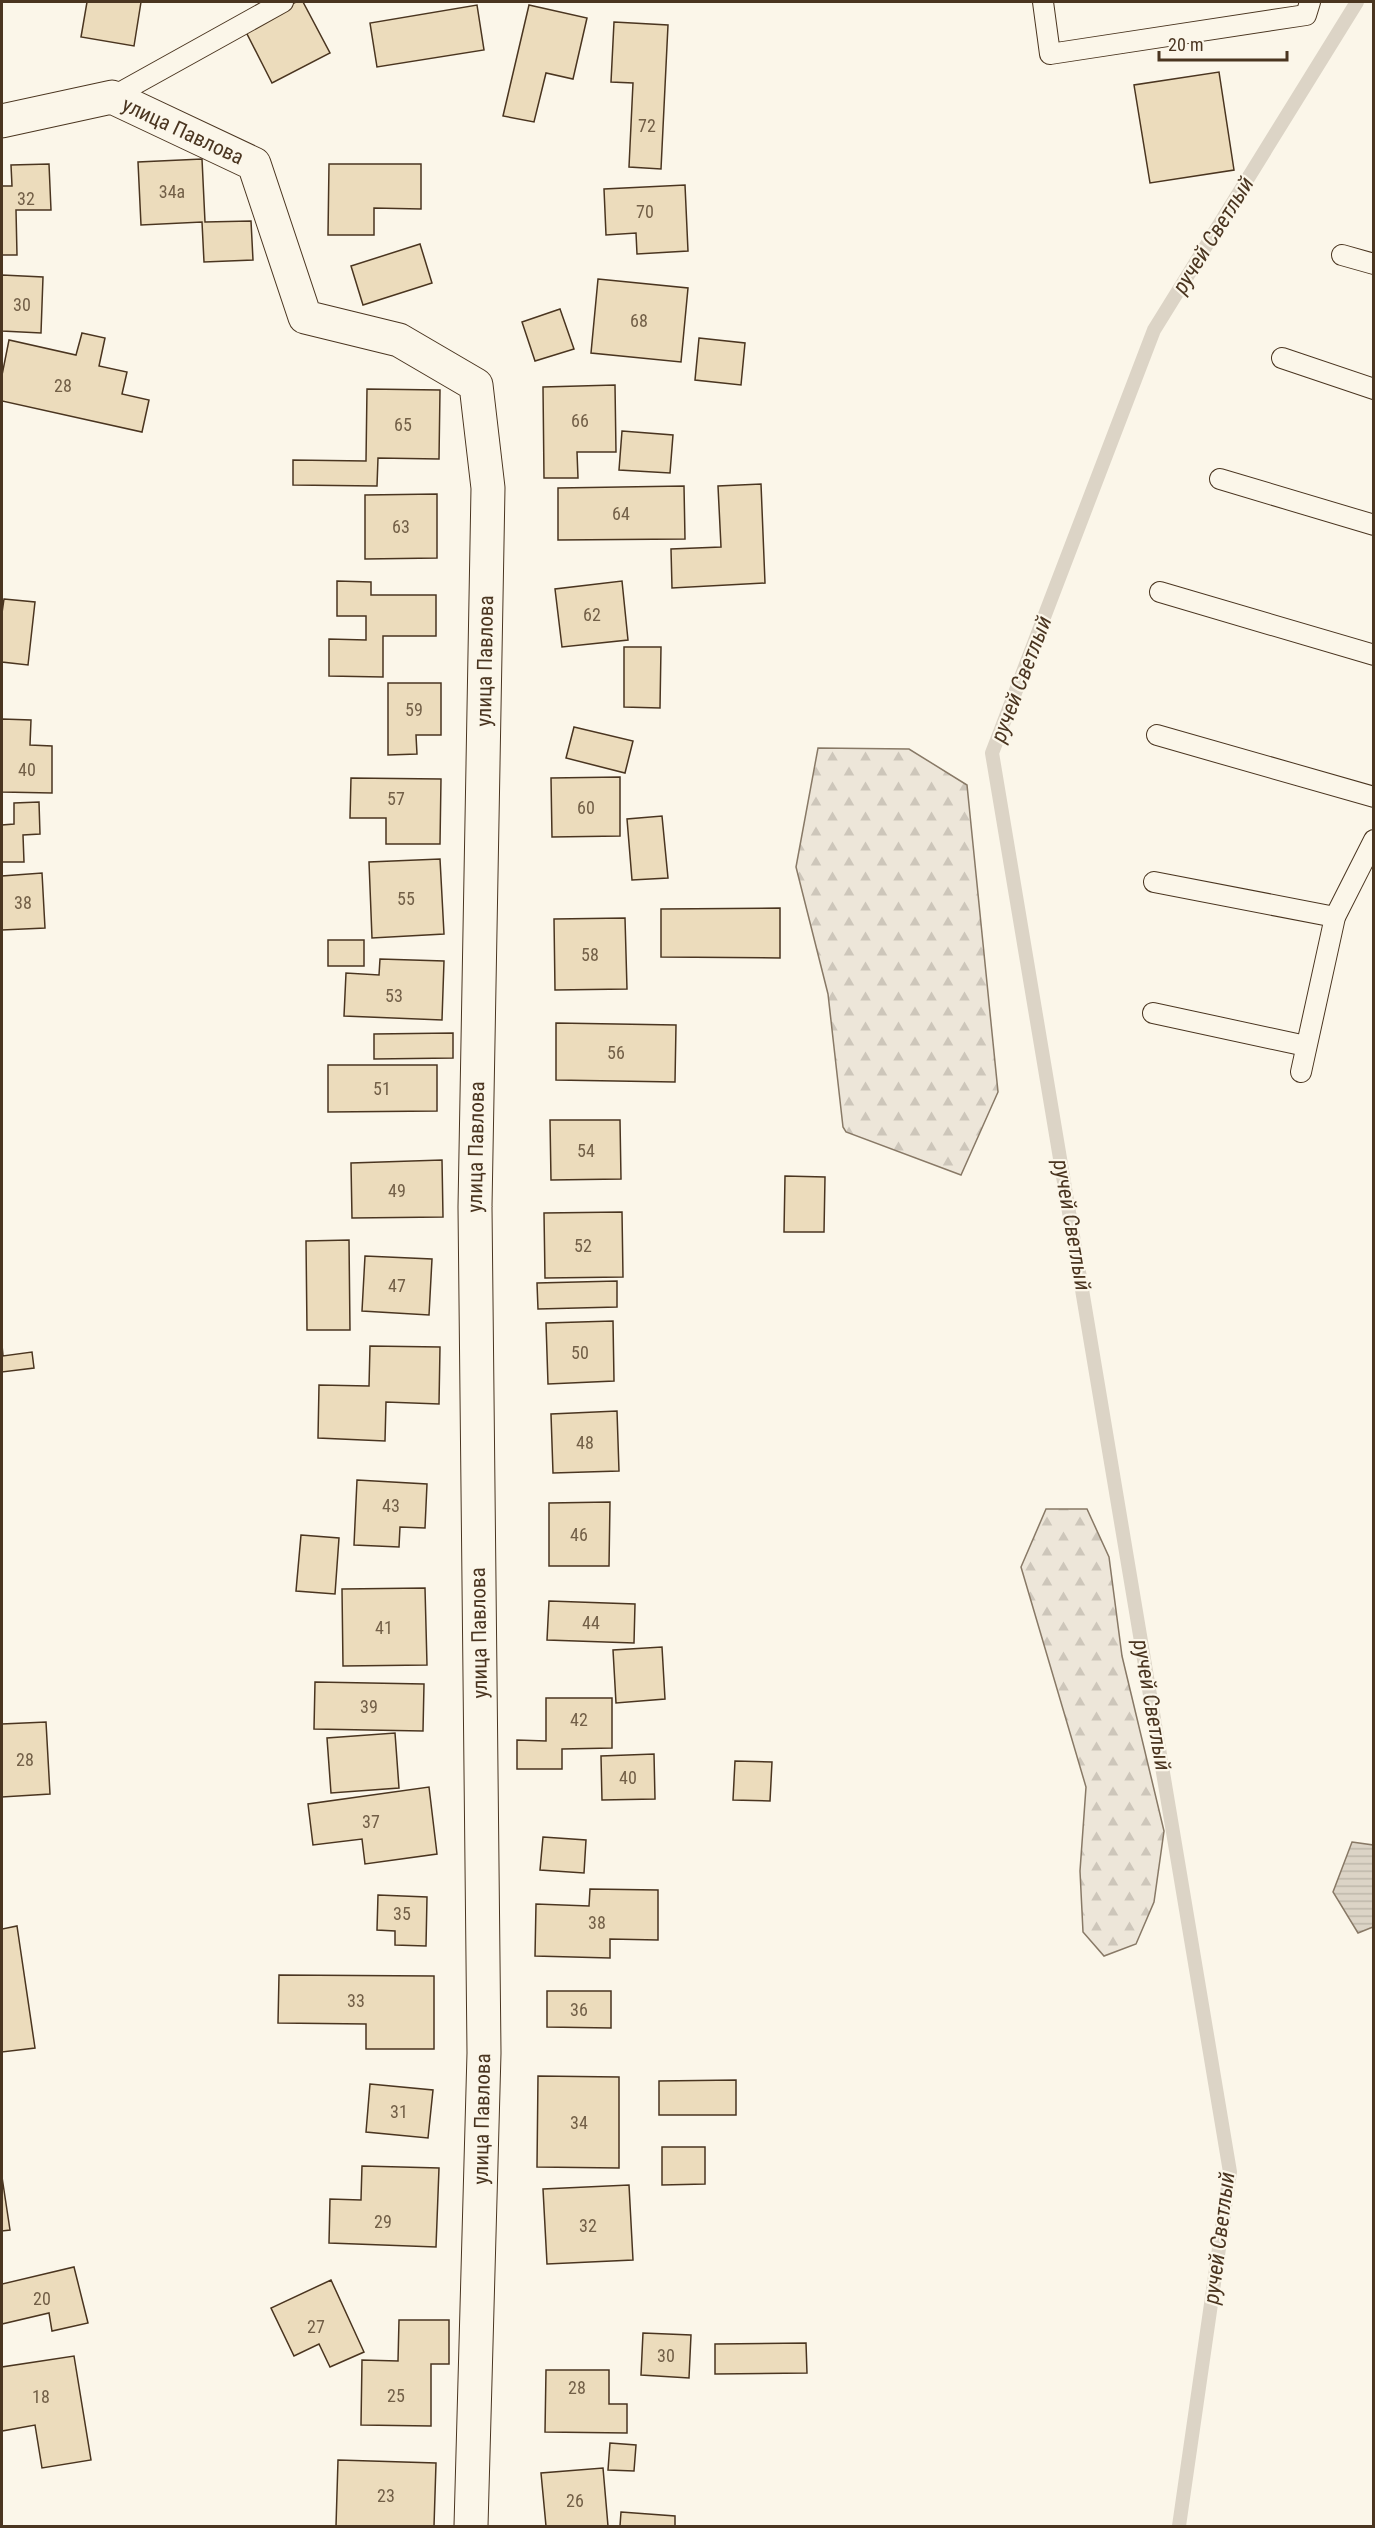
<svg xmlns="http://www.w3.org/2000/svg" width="1375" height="2528" font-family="'Roboto Condensed',sans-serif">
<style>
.forest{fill:url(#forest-firs);stroke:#887966;stroke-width:1.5}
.water{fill:url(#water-rules);stroke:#887966;stroke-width:1.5}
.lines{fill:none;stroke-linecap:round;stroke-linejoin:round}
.stream{stroke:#dcd4c6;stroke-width:14}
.building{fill:#ecdcbc;stroke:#4a3520;stroke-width:1.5}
.lane-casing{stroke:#4a3520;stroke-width:22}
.street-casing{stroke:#4a3520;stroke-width:35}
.lane{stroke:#fbf6e9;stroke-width:20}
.street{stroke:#fbf6e9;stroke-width:33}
.labels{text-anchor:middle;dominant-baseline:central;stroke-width:4.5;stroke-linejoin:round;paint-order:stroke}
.number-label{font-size:18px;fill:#725f47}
.street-label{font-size:21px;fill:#4a3520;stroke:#fbf6e9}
.water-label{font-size:22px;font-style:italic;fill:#4a3520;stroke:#fbf6e9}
</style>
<defs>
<pattern id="forest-firs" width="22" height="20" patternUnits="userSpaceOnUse" patternTransform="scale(1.5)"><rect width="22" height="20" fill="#ede6d9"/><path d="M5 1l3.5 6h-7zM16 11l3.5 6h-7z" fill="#cdc6ba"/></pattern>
<pattern id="water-rules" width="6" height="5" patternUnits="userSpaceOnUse" patternTransform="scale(1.5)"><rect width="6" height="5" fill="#dcd4c6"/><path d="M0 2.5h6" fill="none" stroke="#beb7aa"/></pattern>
</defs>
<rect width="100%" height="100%" fill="#fbf6e9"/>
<!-- forest -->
<g class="forest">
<path d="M818,748l91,1 58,36 31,307 -37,83 -115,-43 -3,-5 -15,-133 -32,-127z"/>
<path d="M1046,1509h41l22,48 13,99 42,175 -10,71 -18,42 -32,12 -21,-24 -3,-61 6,-84 -65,-220z"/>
</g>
<!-- water -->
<path class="water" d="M1352,1842l21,3v82l-15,6 -25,-41z"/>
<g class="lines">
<!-- stream -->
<path class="stream" d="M1179,2526l51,-354 -238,-1419 162,-423 203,-328"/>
</g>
<!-- building -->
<g class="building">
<path d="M87,2h54l-7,44 -53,-9z"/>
<path d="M296,2h7l27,51 -58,30 -28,-55z"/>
<path d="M477,5l7,45 -107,17 -7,-44z"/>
<path d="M529,5l58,13 -14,61 -27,-6 -12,49 -31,-6z"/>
<path d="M614,22l54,3 -7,144 -32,-2 4,-84 -22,-1z"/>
<path d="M1219,72l15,98 -84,13 -16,-98z"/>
<path d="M202,159l3,63 46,-1 2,39 -49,2 -2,-40 -61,3 -3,-63z"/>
<path d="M49,164l2,46h-35l1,45h-15v-69h10l-1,-21z"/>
<path d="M329,164h92v45l-47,-1v27h-46z"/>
<path d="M685,185l3,66 -51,3 -1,-21 -30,2 -2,-46z"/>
<path d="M420,244l12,39 -69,22 -12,-39z"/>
<path d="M2,275l41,2 -2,56 -39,-2z"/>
<path d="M598,279l90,9 -7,74 -90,-9z"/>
<path d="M560,309l14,40 -39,12 -13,-39z"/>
<path d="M82,333l23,5 -6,28 28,6 -5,22 27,6 -7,32 -140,-31v-26l7,-35 67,15z"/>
<path d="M699,338l46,5 -4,42 -46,-5z"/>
<path d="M615,385l1,67h-39l1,26h-34l-1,-91z"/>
<path d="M367,389l73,1 -1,69 -61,-1 -1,28 -84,-1v-25l73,1z"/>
<path d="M622,431l51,4 -3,38 -51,-3z"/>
<path d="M761,484l4,99 -93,5 -1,-39 50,-2 -3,-61z"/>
<path d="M684,486l1,53 -127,1v-52z"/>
<path d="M437,494v64l-72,1v-64z"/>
<path d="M337,581l34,1v13h65v41h-53v41l-54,-1v-37l37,1v-24h-29z"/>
<path d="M622,581l6,59 -66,7 -7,-58z"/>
<path d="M4,599l31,3 -7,63 -26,-3v-49z"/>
<path d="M624,647h37l-1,61 -36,-1z"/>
<path d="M388,683h53v52h-25l1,19 -29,1z"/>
<path d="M2,719l29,1 -1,25 22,1v47l-50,-1z"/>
<path d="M574,727l59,14 -8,32 -59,-15z"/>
<path d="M620,777v59l-68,1 -1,-59z"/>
<path d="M351,778l90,1 -1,65h-54v-26h-36z"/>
<path d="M39,802l1,32 -17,1 1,27h-22v-37l12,-1v-21z"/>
<path d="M662,816l6,62 -36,2 -5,-61z"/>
<path d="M440,859l4,75 -72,4 -3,-76z"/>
<path d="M42,873l3,55 -43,2v-54z"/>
<path d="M780,908v50l-119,-1v-48z"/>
<path d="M625,918l2,71 -72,1 -1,-71z"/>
<rect x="328" y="940" width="36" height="26"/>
<path d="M380,959l64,2 -2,59 -98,-4 2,-43 33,2z"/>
<path d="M556,1023l120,2 -1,57 -119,-2z"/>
<path d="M453,1033v25l-79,1v-25z"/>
<path d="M328,1065h109v46l-109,1z"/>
<path d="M550,1120h70l1,59 -70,1z"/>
<path d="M442,1160l1,57 -91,1 -1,-55z"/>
<path d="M785,1176l40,1 -1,55h-40z"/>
<path d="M622,1212l1,65 -78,1 -1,-65z"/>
<path d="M349,1240l1,90h-43l-1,-89z"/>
<path d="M365,1256l67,3 -3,56 -67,-4z"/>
<path d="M617,1281v26l-79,2 -1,-26z"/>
<path d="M613,1321l1,60 -66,3 -2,-61z"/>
<path d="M2,1345l1,11 29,-4 2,16 -32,4z"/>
<path d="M370,1346l70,1 -1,57 -53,-2 -1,39 -67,-3 1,-53 50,1z"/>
<path d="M617,1411l2,60 -66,2 -2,-59z"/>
<path d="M357,1480l70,4 -2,44 -25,-1 -1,20 -45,-2z"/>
<path d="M610,1502l-1,64h-60v-63z"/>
<path d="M301,1535l38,3 -4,56 -39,-3z"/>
<path d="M425,1588l2,77 -84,1 -1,-77z"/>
<path d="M549,1601l86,3 -1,39 -87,-3z"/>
<path d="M662,1647l3,52 -49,4 -3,-53z"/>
<path d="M315,1682l109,2 -1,47 -109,-2z"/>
<path d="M546,1698h66v50l-50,1v20h-45v-29l29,1z"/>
<path d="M46,1722l4,72 -48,3v-73z"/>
<path d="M395,1733l4,55 -68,5 -4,-55z"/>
<path d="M654,1754l1,45 -53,1 -1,-44z"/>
<path d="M735,1761l37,1 -2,39 -37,-1z"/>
<path d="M429,1787l8,67 -72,10 -3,-25 -49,6 -5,-41z"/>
<path d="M543,1837l43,3 -2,33 -44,-3z"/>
<path d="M590,1889l68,1v50l-48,-1v19l-75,-2 1,-52 53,2z"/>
<path d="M378,1895l49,2 -1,49 -31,-1v-14l-18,-1z"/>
<path d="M17,1926l18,122 -33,4v-123z"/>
<path d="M279,1975l155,1v73h-68v-25l-88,-1z"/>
<path d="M547,1991h64v37l-64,-1z"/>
<path d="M538,2076l81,1v91l-82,-1z"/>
<path d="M736,2080v35h-77v-34z"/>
<path d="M370,2084l63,6 -5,48 -62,-6z"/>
<path d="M662,2147h43v37l-43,1z"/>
<path d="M362,2166l77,2 -3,79 -107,-4 1,-44 31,1z"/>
<path d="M2,2177l8,53 -8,1z"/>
<path d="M629,2185l4,75 -86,4 -4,-75z"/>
<path d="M74,2267l14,56 -36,8 -3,-18 -47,11v-40z"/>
<path d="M331,2280l33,72 -34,15 -11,-23 -25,12 -23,-48z"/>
<path d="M399,2320h50v44h-18v62l-70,-1 1,-65 36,1z"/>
<path d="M643,2333l48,2 -2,43 -48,-3z"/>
<path d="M806,2343l1,30 -92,1v-30z"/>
<path d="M74,2356l17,104 -49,8 -7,-43 -33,6v-64z"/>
<path d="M546,2370h63v34h18v29l-82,-1z"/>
<path d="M610,2443l26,2 -2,26 -26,-1z"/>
<path d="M338,2460l98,3 -2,63h-98z"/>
<path d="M603,2468l5,58h-62l-5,-53z"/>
<path d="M621,2512l54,4v10h-55z"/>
</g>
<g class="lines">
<defs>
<g id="lane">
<path d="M1043,2l7,52 256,-39 4,-13"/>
<path d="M112,97l171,-95"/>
<path d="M1342,255l32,9"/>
<path d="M1282,358l92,31"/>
<path d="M1220,479l154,46"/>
<path d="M1160,592l214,63"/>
<path d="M1157,735l217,62"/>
<path d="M1154,882l181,35"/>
<path d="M1153,1013l153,33"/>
<path d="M1301,1072l34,-155 39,-77"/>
</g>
<path id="street" d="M2,121l110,-24 142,67 51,153 94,23 77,45 12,103 -13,719 9,846 -13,473"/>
</defs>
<!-- lane casing -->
<use href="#lane" class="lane-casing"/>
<!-- street casing -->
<use href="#street" class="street-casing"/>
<!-- lane -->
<use href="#lane" class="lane"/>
<!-- street -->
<use href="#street" class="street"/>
</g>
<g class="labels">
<!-- number labels -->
<g class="number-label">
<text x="647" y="125">72</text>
<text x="172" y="191">34а</text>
<text x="26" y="198">32</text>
<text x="645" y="211">70</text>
<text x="22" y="304">30</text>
<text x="639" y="320">68</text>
<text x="63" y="385">28</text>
<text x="580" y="420">66</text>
<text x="403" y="424">65</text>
<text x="621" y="513">64</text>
<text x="401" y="526">63</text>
<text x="592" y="614">62</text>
<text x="414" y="709">59</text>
<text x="27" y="769">40</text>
<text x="396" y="798">57</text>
<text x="586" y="807">60</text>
<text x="406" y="898">55</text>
<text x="23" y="902">38</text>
<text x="590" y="954">58</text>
<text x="394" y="995">53</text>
<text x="616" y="1052">56</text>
<text x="382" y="1088">51</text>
<text x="586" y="1150">54</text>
<text x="397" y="1190">49</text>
<text x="583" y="1245">52</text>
<text x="397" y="1285">47</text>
<text x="580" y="1352">50</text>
<text x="585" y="1442">48</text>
<text x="391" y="1505">43</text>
<text x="579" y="1534">46</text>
<text x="591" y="1622">44</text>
<text x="384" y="1627">41</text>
<text x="369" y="1706">39</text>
<text x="579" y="1719">42</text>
<text x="25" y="1759">28</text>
<text x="628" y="1777">40</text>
<text x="371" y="1821">37</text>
<text x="402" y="1913">35</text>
<text x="597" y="1922">38</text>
<text x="356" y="2000">33</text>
<text x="579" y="2009">36</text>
<text x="399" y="2111">31</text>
<text x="579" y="2122">34</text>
<text x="383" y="2221">29</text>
<text x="588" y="2225">32</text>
<text x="42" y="2298">20</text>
<text x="316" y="2326">27</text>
<text x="666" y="2355">30</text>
<text x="577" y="2387">28</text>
<text x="396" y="2395">25</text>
<text x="41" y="2396">18</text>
<text x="386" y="2495">23</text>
<text x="575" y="2500">26</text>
</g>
<!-- street labels -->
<g class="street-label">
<text transform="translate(183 131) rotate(25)">улица Павлова</text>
<text transform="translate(485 661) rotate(-89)">улица Павлова</text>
<text transform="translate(476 1147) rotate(-89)">улица Павлова</text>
<text transform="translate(479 1633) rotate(-91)">улица Павлова</text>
<text transform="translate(482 2119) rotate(-89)">улица Павлова</text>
</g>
<!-- water labels -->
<g class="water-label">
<text transform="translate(1213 235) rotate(-58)">ручей Светлый</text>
<text transform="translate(1021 679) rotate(-69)">ручей Светлый</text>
<text transform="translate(1072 1225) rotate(80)">ручей Светлый</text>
<text transform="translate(1152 1705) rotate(80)">ручей Светлый</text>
<text transform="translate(1219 2238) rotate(-83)">ручей Светлый</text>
</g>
</g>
<!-- border -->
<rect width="1375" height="2528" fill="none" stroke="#4a3520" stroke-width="6"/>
<!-- scale -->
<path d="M1159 51v9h128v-9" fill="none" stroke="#4a3520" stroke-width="3"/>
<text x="1168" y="51" font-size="18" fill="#4a3520" stroke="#fbf6e9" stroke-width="4.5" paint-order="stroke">20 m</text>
</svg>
